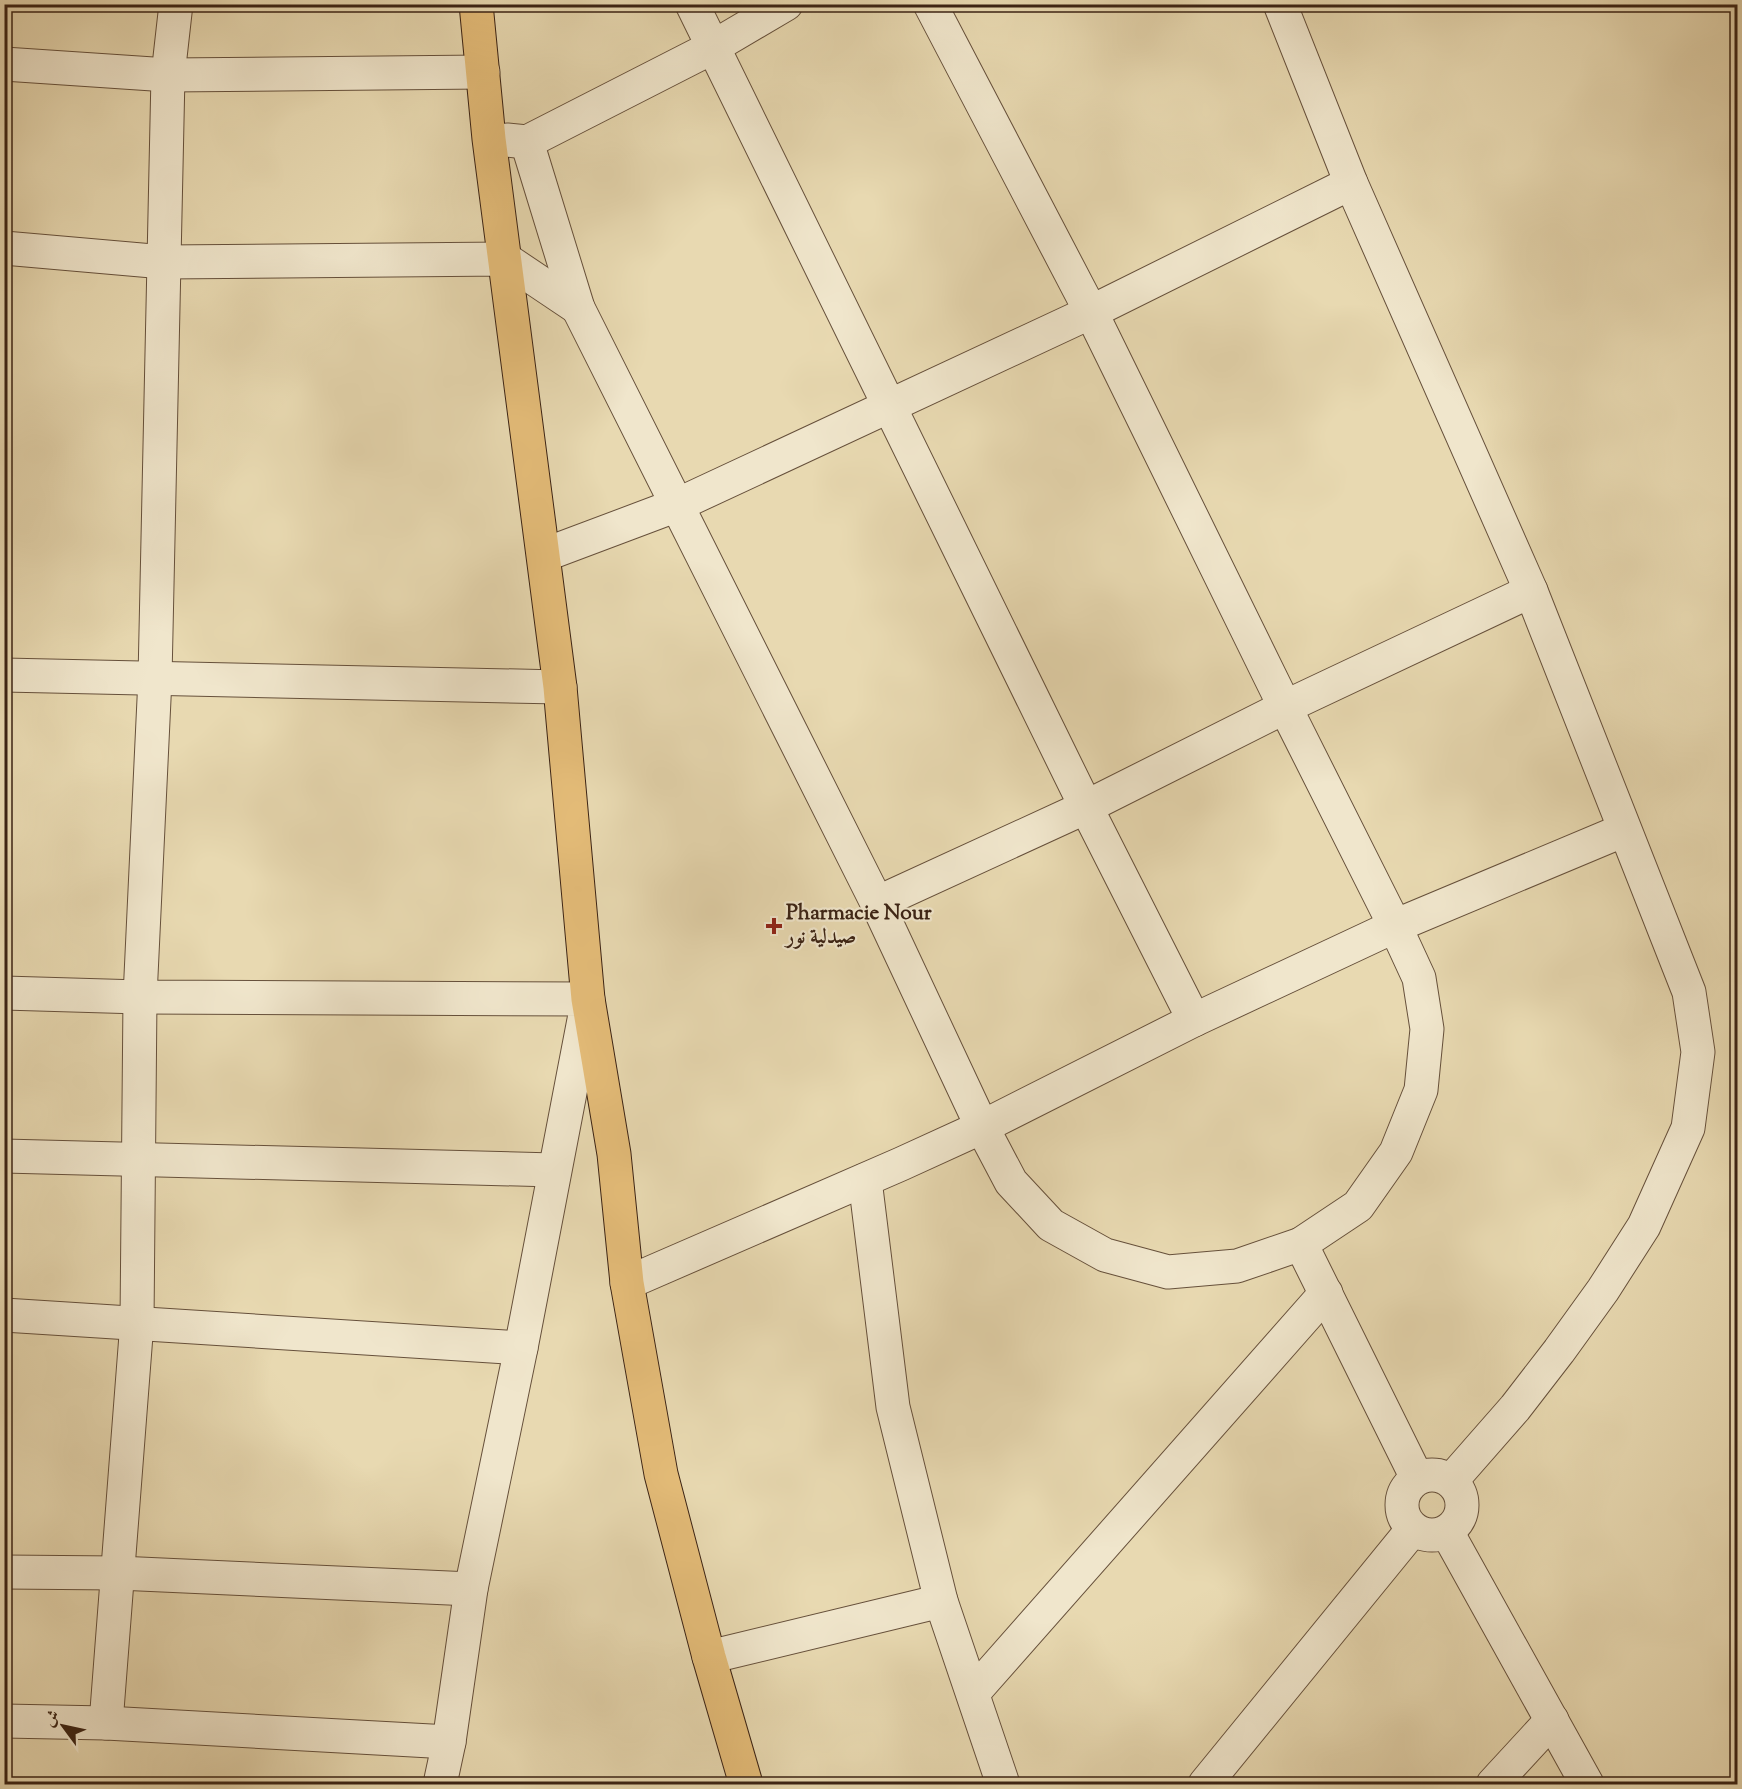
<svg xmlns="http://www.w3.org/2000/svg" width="1742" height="1789" font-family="'Sorts Mill Goudy',Amiri,serif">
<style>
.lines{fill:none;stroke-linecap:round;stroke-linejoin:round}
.minor-casing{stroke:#66503b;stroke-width:35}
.major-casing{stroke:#3b2314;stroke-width:35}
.minor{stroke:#f0e6cc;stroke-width:33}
.major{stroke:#e4bc78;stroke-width:33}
.poi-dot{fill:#8f2418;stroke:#f0e6cc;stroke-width:2}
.labels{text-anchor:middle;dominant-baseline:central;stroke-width:4.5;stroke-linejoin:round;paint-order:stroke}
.poi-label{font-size:21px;font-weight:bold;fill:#3b2314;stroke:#f0e6cc;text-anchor:start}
</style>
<rect width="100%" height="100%" fill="#e8d9b1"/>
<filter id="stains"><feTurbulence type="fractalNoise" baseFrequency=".00333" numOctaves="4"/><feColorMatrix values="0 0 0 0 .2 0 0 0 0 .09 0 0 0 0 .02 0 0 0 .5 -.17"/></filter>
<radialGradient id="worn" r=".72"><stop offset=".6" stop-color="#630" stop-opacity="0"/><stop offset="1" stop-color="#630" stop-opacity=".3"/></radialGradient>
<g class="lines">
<defs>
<g id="minor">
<path d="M692,4l394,803 108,213"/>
<path d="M1280,4l71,179 180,408 158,401 9,60 -10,76 -44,98 -41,64 -44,61 -44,57 -64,73"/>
<path d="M4,64l164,11 315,-3"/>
<path d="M507,140l20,2 186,-95 73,-43"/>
<path d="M527,142l51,166 299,595 105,224 29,55 40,43 54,30 63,17 69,-6 64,-22 57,-38 38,-54 25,-62 6,-61 -8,-51 -24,-52 -110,-219 -194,-395 -161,-308"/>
<path d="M4,248l160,14 341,-3 73,49"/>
<path d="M544,555l133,-50 414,-193 260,-129"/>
<path d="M4,675l556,12"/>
<path d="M877,903l209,-96 199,-100 246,-116"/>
<path d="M4,993l136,4 448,2 -67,349 -50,241 -22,153 -9,42"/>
<path d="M4,1156l550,14"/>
<path d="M865,1180l28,227 48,194 62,183"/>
<path d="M1301,1244l116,234"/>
<path d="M627,1283l274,-119 81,-37 212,-107 201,-94 229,-96"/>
<path d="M4,1315l517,33"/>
<circle cx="1432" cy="1505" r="30"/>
<path d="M1447,1532l140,252"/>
<path d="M4,1572l114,1 353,16"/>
<path d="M709,1657l232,-56"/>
<path d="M973,1693l353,-400"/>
<path d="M4,1721l102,2 343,19"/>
<path d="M106,1723l31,-401 3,-325 15,-319 13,-603 8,-71"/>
<path d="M1205,1784l208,-255"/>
<path d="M1493,1784l59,-64"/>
</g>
<path id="major" d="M476,4l13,135 71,548 28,312 26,155 13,129 34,191 48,183 37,127"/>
</defs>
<!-- minor casing -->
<use href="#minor" class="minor-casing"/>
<!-- major casing -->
<use href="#major" class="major-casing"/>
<!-- minor -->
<use href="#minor" class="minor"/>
<!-- major -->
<use href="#major" class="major"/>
</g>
<!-- markers -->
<path class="poi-dot" d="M771 917h6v6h6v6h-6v6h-6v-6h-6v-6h6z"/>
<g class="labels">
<!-- poi labels -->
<g class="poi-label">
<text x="786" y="914">Pharmacie Nour<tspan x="786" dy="24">صيدلية نور</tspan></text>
</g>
</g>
<!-- margin -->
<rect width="1742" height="1789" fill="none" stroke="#e8d9b1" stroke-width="24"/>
<rect x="6" y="6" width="1730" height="1777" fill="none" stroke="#3b2314" stroke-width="3"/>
<rect x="12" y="12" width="1718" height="1765" fill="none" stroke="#3b2314" stroke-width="1.5"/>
<!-- north arrow -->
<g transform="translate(63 1726) rotate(303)" stroke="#f0e6cc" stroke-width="4.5" paint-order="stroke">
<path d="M0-4.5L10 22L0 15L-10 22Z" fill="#3b2314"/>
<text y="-9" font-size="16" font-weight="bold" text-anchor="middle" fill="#3b2314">ش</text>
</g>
<rect width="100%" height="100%" filter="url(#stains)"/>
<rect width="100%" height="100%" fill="url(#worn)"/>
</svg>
